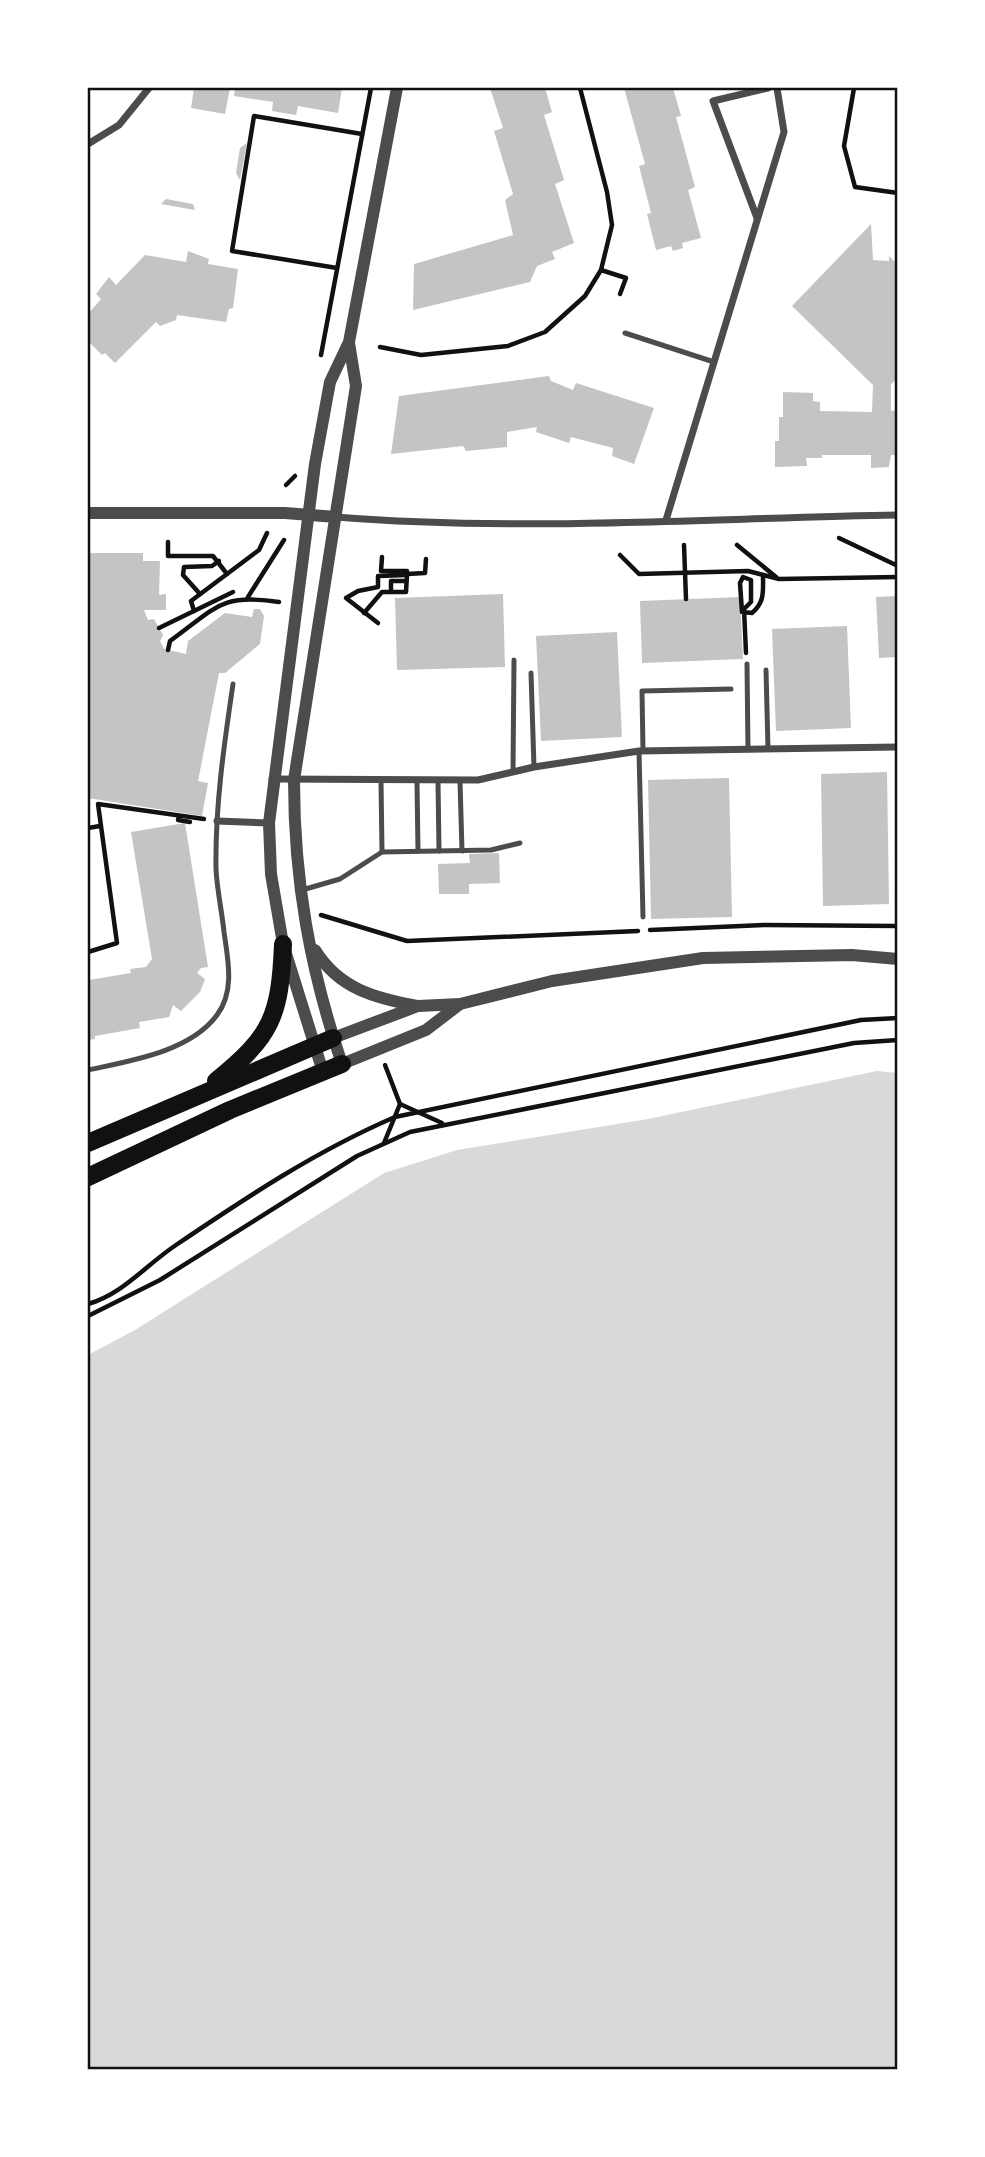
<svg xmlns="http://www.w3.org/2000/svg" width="985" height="2157" font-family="Montserrat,sans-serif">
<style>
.water{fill:#d9d9d9}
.building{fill:#c4c4c4}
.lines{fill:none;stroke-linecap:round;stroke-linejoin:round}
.path{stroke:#111;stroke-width:4.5}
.service{stroke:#4c4c4c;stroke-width:5}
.minor{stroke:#4c4c4c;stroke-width:7}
.tertiary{stroke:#4c4c4c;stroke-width:12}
.primary{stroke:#111;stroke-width:18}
.neatline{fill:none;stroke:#111;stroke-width:2.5}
</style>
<rect width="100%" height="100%" fill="#fff"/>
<!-- water -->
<path class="water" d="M877,1071l21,2 -1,996h-809v-714l47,-25 249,-157 73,-23 191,-31z"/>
<!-- building -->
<g class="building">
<path d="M194,88h36l-5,26 -34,-6z"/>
<path d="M235,88h107l-4,25 -40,-7 -2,9 -24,-4 1,-9 -39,-6z"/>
<path d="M490,88h55l7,24 -8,3 20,65 -9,4 19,59 -22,9 3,7 -18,7 -7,16 -117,28 1,-46 99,-29 -8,-35 8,-6 -19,-63 9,-3z"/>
<path d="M624,88h49l8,28 -5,1 19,70 -7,3 13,48 -19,5 1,5 -10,3 -2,-5 -15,4 -9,-36 4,-1 -12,-47 6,-2z"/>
<path d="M247,143l-7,37 -4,-7 4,-25z"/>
<path d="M166,199l27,5 2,6 -34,-6z"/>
<path d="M871,224l2,36 16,1v-5l9,9v113l-7,6v27l7,-1v45h-7l-2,12 -18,1v-13h-49v3h-16l1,8 -32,1v-26h4v-24h4v-25l30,1v8l7,1v9l52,1 1,-27 -81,-79z"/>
<path d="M188,251l21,8 -1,5 30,5 -5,39 -4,1 -3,13 -49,-7 -1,5 -16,6 -4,-4 -41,41 -10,-10 -3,2 -14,-14v-27l13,-15 -5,-5 13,-17 7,8 29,-30 41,7z"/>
<path d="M549,376l2,5 22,9 3,-7 78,25 -20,56 -22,-8 1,-8 -42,-11 -2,6 -33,-11 1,-5 -30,5v15l-41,4 -3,-5 -72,8 8,-58z"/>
<path d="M88,553h55v8h17l-1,34 7,-1v16h-22l4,10 6,-1 9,16 -3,6 4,8 22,5 2,-13 37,-28 27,4 2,-8h6l4,7 -4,28 -35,29h-6l-21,108 10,2 -6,33 -114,-18z"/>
<path d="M503,594l2,73 -108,3 -2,-72z"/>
<path d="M898,596v61l-19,1 -3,-61z"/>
<path d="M740,597l3,62 -101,4 -2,-62z"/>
<path d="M847,626l4,102 -75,3 -4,-102z"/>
<path d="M617,632l5,105 -81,4 -5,-105z"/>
<path d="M887,772l2,132 -66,2 -2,-132z"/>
<path d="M729,778l3,139 -81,2 -3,-139z"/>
<path d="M185,823l23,144 -7,1 -4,5 8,6 -5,13 -19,19 -8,-6 -4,12 -30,5 1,6 -45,8v3l-7,1 1,-60 42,-7 -1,-4 16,-2 6,-8 -21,-127z"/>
<path d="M499,853l1,30 -31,1v10h-30l-1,-30 32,-1 -1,-9z"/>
</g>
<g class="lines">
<!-- path -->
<g class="path">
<path d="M854,88l-10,58 11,41 43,6"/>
<path d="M337,268l-105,-17 22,-135 108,18"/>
<path d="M601,270l25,8 -6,16"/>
<path d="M380,347l41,8 87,-9 37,-14 40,-36 16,-26 11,-45 -5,-33 -27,-104"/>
<path d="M321,355l50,-267"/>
<path d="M286,485l9,-9"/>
<path d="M839,538l59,28"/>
<path d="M168,542v14h45l14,18"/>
<path d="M684,545l2,54"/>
<path d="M737,545l39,32"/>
<path d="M620,555l19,19 109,-3 31,8 119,-2"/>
<path d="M407,574l18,-1 1,-14"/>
<path d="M391,592v-11h15"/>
<path d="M200,594l-17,-19 1,-8 28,-1 7,-5"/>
<path d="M248,597l36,-57"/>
<path d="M194,611l-3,-10 68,-51 8,-17"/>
<path d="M364,613l18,-21h24l1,-17"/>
<path d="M378,623l-32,-25 12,-7 20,-4v-11l29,-1v-4h-26l1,-14"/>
<path d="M159,628l74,-36"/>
<path d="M168,650l2,-9c46,-33 50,-48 109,-39"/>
<path d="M746,653l-2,-44 7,-7v-22l-8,-3 -3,6 2,29 10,1c13,-11 11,-22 11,-38"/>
<path d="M179,816l-1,4 12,2"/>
<path d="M88,828l12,-2"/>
<path d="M321,915l86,26 231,-10"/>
<path d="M650,930l114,-5 134,1"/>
<path d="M88,952l29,-9 -19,-139 106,15"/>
<path d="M385,1065l15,39"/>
<path d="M384,1143l16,-39 42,19"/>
<path d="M88,1304c35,-10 58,-39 88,-59 71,-48 140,-94 219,-128l466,-97 37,-2"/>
<path d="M88,1316l72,-36 197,-124 53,-24 444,-89 44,-3"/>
</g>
<!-- service -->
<g class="service">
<path d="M625,333l89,29"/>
<path d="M747,664l1,86"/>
<path d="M766,670l2,79"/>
<path d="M531,673l3,94"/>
<path d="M639,751l4,166"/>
<path d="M643,751l-1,-60 89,-2"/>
<path d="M513,772l1,-112"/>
<path d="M381,781l1,71"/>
<path d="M438,781l1,70"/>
<path d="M460,781l2,70"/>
<path d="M417,782l1,69"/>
<path d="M302,890l38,-11 42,-27 109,-2 29,-7"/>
<path d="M88,1070c41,-9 102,-18 129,-55 18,-24 11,-55 7,-83 -2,-20 -7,-42 -8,-63 -1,-62 8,-124 17,-185"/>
</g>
<!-- minor -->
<g class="minor">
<path d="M88,144l31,-19 30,-37"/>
<path d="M757,218l-44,-117 55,-13"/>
<path d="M336,517c186,15 375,1 562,-2"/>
<path d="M666,520l118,-388 -7,-44"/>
<path d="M272,779l206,1 56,-13 105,-16 259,-4"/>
<path d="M217,821l52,2"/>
</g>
<!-- tertiary -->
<g class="tertiary">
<path d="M349,343l7,43 -62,394c0,101 16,189 48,284l84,-34 34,-26"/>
<path d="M88,513h197l51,4"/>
<path d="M315,950c24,39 60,48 102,56"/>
<path d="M333,1038l85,-32 42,-2 92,-23 151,-23 149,-3 46,4"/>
<path d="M323,1072l-40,-128 -12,-70 -2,-51 46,-359 15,-82 19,-40 48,-254"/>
</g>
<!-- primary -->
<g class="primary">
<path d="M216,1081c56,-45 64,-65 67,-137"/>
<path d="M88,1143l245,-105"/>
<path d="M88,1177l142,-67 112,-46"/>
</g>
</g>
<!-- border -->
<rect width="985" height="2157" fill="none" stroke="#ffffff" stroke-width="178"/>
<rect x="89" y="89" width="807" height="1979" class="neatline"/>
</svg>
